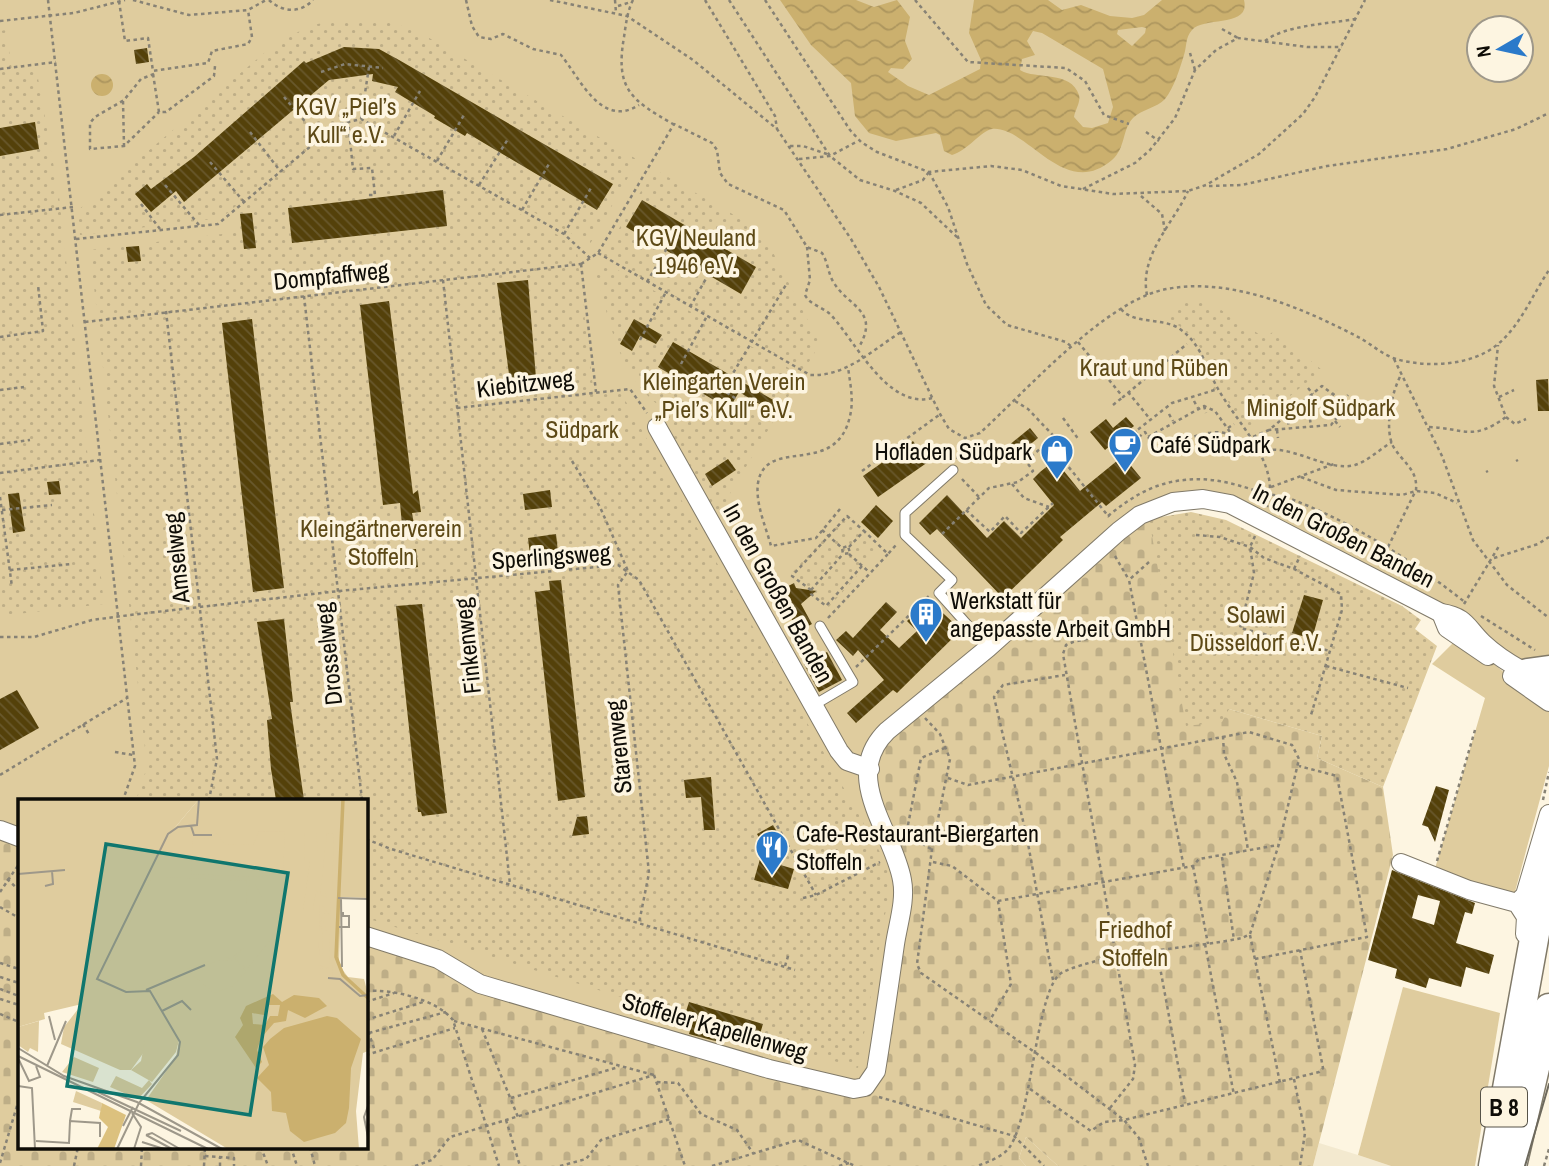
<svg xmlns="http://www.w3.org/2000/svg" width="1549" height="1166" font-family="'Archivo Narrow',sans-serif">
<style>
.built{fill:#f3e9cf}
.green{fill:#dfcc9e;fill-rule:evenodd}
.cemetery{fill:url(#cemetery-stones)}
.garden{fill:url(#garden-dots)}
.water{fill:url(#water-waves);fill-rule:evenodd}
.building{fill:url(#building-back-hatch);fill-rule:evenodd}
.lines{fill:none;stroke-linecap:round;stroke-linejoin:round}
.service-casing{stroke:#817a69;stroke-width:11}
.minor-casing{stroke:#817a69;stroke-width:20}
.primary-casing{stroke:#817a69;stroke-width:31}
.path{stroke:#878275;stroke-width:2.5;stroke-dasharray:3.5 3.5;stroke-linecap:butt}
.service{stroke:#fff;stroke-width:9}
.minor{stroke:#fff;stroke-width:18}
.primary{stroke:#fff;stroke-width:28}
.tram{stroke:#6d695d;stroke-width:2}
.labels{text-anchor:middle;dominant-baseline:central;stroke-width:7;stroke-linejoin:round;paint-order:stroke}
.shield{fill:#fdf5e1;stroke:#565348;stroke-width:2}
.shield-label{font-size:23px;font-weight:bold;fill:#0f0d07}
.park-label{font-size:24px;fill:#5d4916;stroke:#fdf5e1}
.street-label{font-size:24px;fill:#0f0d07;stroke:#fdf5e1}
.poi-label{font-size:24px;fill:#0f0d07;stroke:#fdf5e1;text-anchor:start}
.inset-river{fill:none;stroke:#cbb06e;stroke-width:3.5}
.inset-road{fill:none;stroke:#9e988a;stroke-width:2}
.view{fill:#0f766e;fill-opacity:0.15;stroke:#0f766e;stroke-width:3.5}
.inset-edge{fill:none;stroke:#0f0d07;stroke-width:3.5}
</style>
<defs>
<pattern id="cemetery-stones" width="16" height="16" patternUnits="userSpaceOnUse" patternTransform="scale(1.75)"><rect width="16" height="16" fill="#dfcc9e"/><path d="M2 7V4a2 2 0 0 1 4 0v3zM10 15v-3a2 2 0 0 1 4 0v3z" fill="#beae87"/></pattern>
<pattern id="garden-dots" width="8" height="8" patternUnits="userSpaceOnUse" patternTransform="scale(1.75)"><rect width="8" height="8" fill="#dfcc9e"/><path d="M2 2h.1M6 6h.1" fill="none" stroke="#beae87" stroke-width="1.8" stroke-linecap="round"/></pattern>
<pattern id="water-waves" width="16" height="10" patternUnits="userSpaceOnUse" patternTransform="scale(1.75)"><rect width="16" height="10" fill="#cbb06e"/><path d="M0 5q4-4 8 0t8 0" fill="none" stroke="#ad965e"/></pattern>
<pattern id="building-back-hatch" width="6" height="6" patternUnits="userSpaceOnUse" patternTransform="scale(1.75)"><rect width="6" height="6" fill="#54410a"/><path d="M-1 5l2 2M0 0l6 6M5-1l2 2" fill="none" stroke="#68582c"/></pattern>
</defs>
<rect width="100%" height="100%" fill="#fdf5e1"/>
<!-- built -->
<path class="built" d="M1319,1143l39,12 33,11h-78z"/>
<!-- green -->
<g class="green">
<path d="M0,0h1549v666l-16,1 -47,-28 3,-4 -46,-29 -219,-99 -41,-1 -34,13 -262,212 15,143 -26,199 -23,16 -84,-19 -403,-133v-137h-347v38l-19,-8zM1479,28h42v42h-42z"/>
<path d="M1453,643l18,13 5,-6 73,58v58l-36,133 -79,-27 51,-174 -53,-34z"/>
<path d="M1403,987l97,26 -25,153h-84l-33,-11z"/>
<path d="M1026,1137l32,29h-32l-7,-8z"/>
</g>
<!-- cemetery -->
<path class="cemetery" d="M1149,519l80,190 93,27 -5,22 66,29 10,68 -80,311h-255l-32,-29 -7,21 7,8h-1026v-336l19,8v309h347v-210l113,48 374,104 23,-17 28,-176 -35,-102 18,-63z"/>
<!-- garden -->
<g class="garden">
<path d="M334,19l58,3 32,13 214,125 -48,84 -76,-43 -14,2 76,42 2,14 25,-3 51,-87 108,62 58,113 -16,26 -197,-112 -29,4 16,133 27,-2 265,470 5,18 -33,187 -80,-23 1,-6 -98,-30 -2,6 -313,-97v-118h-230l11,-33 -57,-517 149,-18 -3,-26 -15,12 -141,17 -3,-24 192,-162 36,-21z"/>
<path d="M6,30l6,40 24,-3 23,129 45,408 -104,12v-585z"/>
<path d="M604,262l197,113 -73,122 3,16 -15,9 -54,-98 10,-10c-52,-29 -61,-88 -76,-141z"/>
<path d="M1191,299l27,9 47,30 9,-7 48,39 -74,60 -27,-38 -9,-3 6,-6c-11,-30 -24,-49 -52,-66z"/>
<path d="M1191,512l35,8 176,86 19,14 -6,9 22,17 -54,141 -66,-29 5,-22 -93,-27 -7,13 -36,4 -37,-207z"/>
<path d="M844,516l37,34 -55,60 -37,-34z"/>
</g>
<!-- water -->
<g class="water">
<path d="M780,0h76l18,7 23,-7 13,17 -5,24 7,18 -9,10 -12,-1 -3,4 20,14 21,9 51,-26 1,-9 -12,-27 5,-33h74l14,10 19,-5 29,11 22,2 12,-3 18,-15h82c7,28 -40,16 -52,30 -7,8 -5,16 -8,25 -4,13 -10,33 -19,44 -8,9 -23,10 -32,19 -11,11 -7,30 -21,42 -48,41 -85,-35 -120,-31 -11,2 -25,22 -40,26l-8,-4 -4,-16 -4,-2 -40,8 -27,-8 -14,-17 -4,-33 -40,-38zM1142,27l4,1 -1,5 -13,13 -15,-12 1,-4zM1033,31l9,2 61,36 10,38 -5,16 -16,5 -9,-1 -9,-10c1,-7 7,-15 5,-22 -8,-25 -43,-15 -59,-25l2,-11 13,-4 -8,-14z"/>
<circle cx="102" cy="85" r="11"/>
</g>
<!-- building -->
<g class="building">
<path d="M344,47l35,2 20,11 214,124 -16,26 -130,-77 -2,3 -31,-18 1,-2 -40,-24 3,-5 -26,-6 1,-7 -44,6 -145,122 -8,-11 -25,21 -16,-18 12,-10 4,5 43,-32 110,-96 2,2z"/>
<path d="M147,48l2,14 -13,2 -2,-14z"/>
<path d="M35,122l4,27 -39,7v-28z"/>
<path d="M443,190l4,36 -155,17 -4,-35z"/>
<path d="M642,200l114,67 -15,27 -115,-67z"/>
<path d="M252,213l4,35 -12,1 -4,-35z"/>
<path d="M139,246l2,15 -13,1 -2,-15z"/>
<path d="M528,280l8,98 -26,4 -13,-99z"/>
<path d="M389,301l24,193 5,-4 3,22 -9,1 2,11 -12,1 -2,-22 -17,2 -23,-200z"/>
<path d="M252,319l32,269 -31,4 -31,-269z"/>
<path d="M634,319l28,16 -6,9 -16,-8 -8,15 -12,-7z"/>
<path d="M673,342l109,63 -6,9 -37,-22 -10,17 -71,-42z"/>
<path d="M1548,379l1,32h-11l-2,-31z"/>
<path d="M1126,417l8,9 -29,24 -15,-18 16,-13 7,9z"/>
<path d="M1030,428l8,10 -22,18 -8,-10z"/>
<path d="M913,441l15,21 -50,35 -15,-21z"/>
<path d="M1123,456l18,22 -35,28 -4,-4 -42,35 3,3 -60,58 -66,-69 -7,6 -11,-12 28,-28 40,43 17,-17 17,17 33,-33 -21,-26 7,-7 15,-12 25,31z"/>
<path d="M728,459l8,11 -24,16 -7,-12z"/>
<path d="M59,481l2,13 -12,1 -2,-13z"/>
<path d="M550,490l2,17 -27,3 -2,-16z"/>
<path d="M19,493l6,38 -12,2 -5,-39z"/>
<path d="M876,505l17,16 -15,17 -17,-16z"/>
<path d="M556,534l2,18 -28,3 -2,-17z"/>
<path d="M416,549l2,18 -13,2v-19z"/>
<path d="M561,580l24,217 -27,4 -23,-209 15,-2 -1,-9z"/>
<path d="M794,583l2,5 20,3 -15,13 11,20 -14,7 -21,-39z"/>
<path d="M1304,595l19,5 -11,39 -20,-6z"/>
<path d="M929,600l32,30 -64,63 -4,-3 -37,33 -9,-10 37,-33 -26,-30 -5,6 -17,-16 10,-9 7,7 33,-36 11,10 -17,18 19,18 18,-17 -10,-10z"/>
<path d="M422,604l25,209 -25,3 -1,-4h-3l-22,-206z"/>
<path d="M284,619l9,83h-3l14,98h-28l-5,-31 -4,-49 5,-1 -15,-97z"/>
<path d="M827,652l15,28 -23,12 -15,-28z"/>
<path d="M17,690l22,38 -39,22v-51z"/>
<path d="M711,777l4,53h-11l-3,-33 -15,1 -2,-18z"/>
<path d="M1436,786l13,4 -14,52 -7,-15 -6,-2z"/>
<path d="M587,816l2,18 -17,2 5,-19z"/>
<path d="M773,825l7,12 -16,9 -7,-12z"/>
<path d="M760,859l34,10 -6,20 -34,-9z"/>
<path d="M1392,870l83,33 -3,11 -7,-2 -9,31 38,12 -5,19 -23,-7 -5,20 -32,-9 -3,10 -31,-10 2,-9 -29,-9zM1418,895l22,6 -6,24 -22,-7z"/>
<path d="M689,1002l74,22 -7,23 -35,-13 -2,8 -30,-8 3,-10 -9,-3z"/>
</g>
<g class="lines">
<defs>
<g id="service">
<path d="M953,470l-48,43v22l47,45 -13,13 49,55"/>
<path d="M814,705l39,-23 -33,-56"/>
</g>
<g id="minor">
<path d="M657,427l182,324 8,10 23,8"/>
<path d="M1441,613l6,15 41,28"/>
<path d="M1512,676l37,26"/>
<path d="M0,830l19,7"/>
<path d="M1401,863l68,27 48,13 9,14 -1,17"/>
<path d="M1517,903l8,-8 24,-81"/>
<path d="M366,936l72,23 42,25 289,85 85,20 11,-2 11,-16c7,-43 13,-85 19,-127 3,-20 11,-44 7,-64 -8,-48 -62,-103 -15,-149l101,-83 131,-117 21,-16 33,-13 30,-3 27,5 211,109c26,4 26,15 42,30 18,17 44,31 66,41"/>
</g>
<g id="primary">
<path d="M1527,673l22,-3"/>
<path d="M1493,1166l56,-310"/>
<path d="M1512,1166l37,-158"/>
</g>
</defs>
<!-- service casing -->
<use href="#service" class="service-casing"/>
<!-- minor casing -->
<use href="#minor" class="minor-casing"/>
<!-- primary casing -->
<use href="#primary" class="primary-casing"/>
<!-- path -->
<g class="path">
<path d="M48,0l87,766 -12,34"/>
<path d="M133,0l56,15 59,-5 18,-10"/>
<path d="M269,0c13,12 31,14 44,0"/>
<path d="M466,0l6,26 7,11 12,2 12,-5 30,15 28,6c19,23 40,74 78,50"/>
<path d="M550,0l77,16 66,44 84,69 74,110 28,48 61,127 9,15 16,9 15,-5c47,-43 122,-128 182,-143 65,-15 141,18 198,48 11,6 23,17 36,21 32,9 76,7 102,-15 22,-18 35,-50 51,-74"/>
<path d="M615,0l1,13"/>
<path d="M633,0c-6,12 -7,24 -9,37 -9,52 7,63 49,87"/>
<path d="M705,0l70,116 2,13"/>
<path d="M729,0l101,156 30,24 35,11 26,12 38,36"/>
<path d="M765,0l85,130 11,12 16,10 52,20 62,-6 31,4 39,16 52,8 75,-3 18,-6 53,-31 44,-40 12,-17 50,-97"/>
<path d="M915,0l53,62 98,6 19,13 19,34 25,9"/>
<path d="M119,1l6,40 23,-3 5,33 55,-8 4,-12 36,-7 4,-7 -4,-27"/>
<path d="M618,6l13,-4"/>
<path d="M0,21l74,-8 51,-13"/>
<path d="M1222,29l16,9"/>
<path d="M1265,41c20,-16 63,-17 90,-22"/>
<path d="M1190,53l5,17"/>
<path d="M0,69l56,-7"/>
<path d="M321,72l24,-8 38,4"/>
<path d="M153,74l6,38h7l48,-36 1,-10"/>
<path d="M154,74l-13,5 -17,21 -29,17 -5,6v26l34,-3 35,-34"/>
<path d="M284,97l36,42"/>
<path d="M123,101l1,45"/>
<path d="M361,119l8,-52"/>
<path d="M348,120l5,49 19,-1 3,27h-8"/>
<path d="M250,132l31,40"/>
<path d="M1146,132l13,9"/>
<path d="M394,136l26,-45"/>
<path d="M790,146h13l24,8"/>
<path d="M799,159l31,-3 28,-15"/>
<path d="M437,161l27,-46"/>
<path d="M210,162l35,41"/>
<path d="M929,172l19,35 19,57 19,41 21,20 59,17 7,6"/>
<path d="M165,185l34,40"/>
<path d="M479,185l29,-46"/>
<path d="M1209,186l33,-1 85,-19 120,-17 69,-20 33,-16"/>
<path d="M1083,189l52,-26 15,-13 25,-32 20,-48 21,-20 22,-12 69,9h35"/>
<path d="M896,190l27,-10 6,-8"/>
<path d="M1141,196l21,18 3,17"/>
<path d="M141,204l19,25"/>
<path d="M522,210l27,-46"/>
<path d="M0,215l73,-8"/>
<path d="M564,234l27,-46"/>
<path d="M76,239l142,-15 118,-99 25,-6 203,115 26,24"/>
<path d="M807,247l3,33 -5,15c5,10 18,12 26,20 25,27 57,95 101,83"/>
<path d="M598,253l212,122c36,2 62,-25 91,-43"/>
<path d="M581,264l17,-11 76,-129 38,19 5,7 3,23 8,11 56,26 23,37 15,6c6,9 6,21 12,30 15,24 46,28 25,64"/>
<path d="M581,264l15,128"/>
<path d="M443,280l67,604"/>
<path d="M647,282l26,-44"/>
<path d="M1147,295c-8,-40 26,-71 41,-104"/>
<path d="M304,296l58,504"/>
<path d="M690,307l27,-48"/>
<path d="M1121,309c13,16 42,8 59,20 22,16 25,37 37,58 19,36 65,76 50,120"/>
<path d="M166,311l51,448 -8,41"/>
<path d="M85,322l496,-58"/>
<path d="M0,337l43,-6 -5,-46"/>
<path d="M640,340l26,-48"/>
<path d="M1078,342l45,55 64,-53"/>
<path d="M1394,359l48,97 31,84 34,45 42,33"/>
<path d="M681,364l26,-48"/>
<path d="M1308,388l5,6"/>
<path d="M0,390l24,-3"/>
<path d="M1128,392l22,27"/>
<path d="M1499,397l15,-7"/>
<path d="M1329,399l5,-6"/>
<path d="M1015,401l13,8 38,40 -3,11 46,57"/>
<path d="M1194,401l4,7"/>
<path d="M1343,401l5,-6"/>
<path d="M1302,403l6,6"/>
<path d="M1113,405l10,-8"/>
<path d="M747,406l-24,-16 64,-107"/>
<path d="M1204,406l2,7"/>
<path d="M457,408l173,-19 17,24"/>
<path d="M1284,408l5,5"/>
<path d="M1169,414l4,7"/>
<path d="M1506,417l9,7 11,-5"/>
<path d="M1063,418l16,22"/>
<path d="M1310,419l1,8"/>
<path d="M1288,421l1,7"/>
<path d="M1335,421l5,6"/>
<path d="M1429,427c35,1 43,15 77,-10l-12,-31 4,-41"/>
<path d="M1228,428l6,-4"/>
<path d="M1277,430l1,8"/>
<path d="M1135,431l4,6 6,-5 3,5 56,-31 11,5 15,21"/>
<path d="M1188,433l2,7"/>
<path d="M1148,437l11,14c24,-10 61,-31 82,-9l28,-12 53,-44 25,19 -16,20 -62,5"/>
<path d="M1127,438l45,-35 46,-14"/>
<path d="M1214,439v-7"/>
<path d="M0,444l30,-4"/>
<path d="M1259,452c30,-11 67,21 96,13 13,-4 25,-16 37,-23"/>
<path d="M957,459l8,-20"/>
<path d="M572,461l28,46 28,64 -10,14 31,288 -10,50"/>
<path d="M1516,461l2,-1"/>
<path d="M862,471l77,-56"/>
<path d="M1486,472l2,-1"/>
<path d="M0,473l100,-13"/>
<path d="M1301,477l35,13 66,5 14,-4 19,2 22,10"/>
<path d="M962,479l17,18"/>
<path d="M1012,484l12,14 25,9"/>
<path d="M1271,487l63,-23"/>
<path d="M0,497l12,90"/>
<path d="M840,509l-24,29 -45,8c-5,-19 -16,-43 -13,-63 8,-48 78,-4 92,-67 4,-16 0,-33 -2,-49"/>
<path d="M2,510l50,-5"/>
<path d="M966,510l24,22 15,-16 16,17 32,-30"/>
<path d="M1108,516c23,-19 46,-33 76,-36 26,-3 48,3 73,11 10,4 21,4 31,7 63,23 125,63 178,105"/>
<path d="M822,530l20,18 1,6 7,-1 -2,-7 -6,2"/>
<path d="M942,534l47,-46 29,-6 15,-11 -7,-10 15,-13 8,7h10l4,5"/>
<path d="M1196,535l24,2 30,10 14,11 30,11 47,25 1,16 -31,105"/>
<path d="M1255,536l-5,11 4,26 -14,55 90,23"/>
<path d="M849,547l15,-16 24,23 8,-9"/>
<path d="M1388,547l28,-57c2,-21 -14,-28 -23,-44 -9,-18 -1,-55 8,-71"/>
<path d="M849,554l20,18"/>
<path d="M1115,556l14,24"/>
<path d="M1494,558l44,-14 11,-7"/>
<path d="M1149,562l-20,18 55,288"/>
<path d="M862,566l-36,40 -15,-12v-4l-19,-14 55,-60 17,15"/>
<path d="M1294,569l6,-13"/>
<path d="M10,570l62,-6"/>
<path d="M811,590l32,-36"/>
<path d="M1464,604l35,-58"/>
<path d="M1481,616l54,34"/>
<path d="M828,618l60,-64"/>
<path d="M0,637h34l58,-17 38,-5 209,-24 279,-26 21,15 177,315"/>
<path d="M1326,666l82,22"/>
<path d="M856,667l73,-71"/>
<path d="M925,718l15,16 10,25 -18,90 -15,115 4,9 115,80 88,67 15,18 9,28"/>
<path d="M83,724l7,12"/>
<path d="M1223,736l1,18 13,28 11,68"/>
<path d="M115,752l18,3"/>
<path d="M0,775l127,-77"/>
<path d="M948,778l20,7 281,-53 43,13 7,14 -20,85 -29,90 -8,4c-52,11 -132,13 -179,34 -27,12 -30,143 -54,176 -7,9 -21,14 -32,18"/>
<path d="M1543,800l6,-28"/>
<path d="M366,839l25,10 404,121"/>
<path d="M931,849l-18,-11 -5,-13 13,-67 26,-11"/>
<path d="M1222,857l12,83"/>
<path d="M1437,861l38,-131"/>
<path d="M933,862l19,4 46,35 13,83 -21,36"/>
<path d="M1193,866l15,78"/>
<path d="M7,879l12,11"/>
<path d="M0,892l19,-28"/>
<path d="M803,898l13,-3 64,-33"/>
<path d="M998,901l195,-35 6,-7 79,-14"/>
<path d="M0,907l19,11"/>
<path d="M1250,935l30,148"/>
<path d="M1205,944l29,151"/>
<path d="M1157,951l28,152"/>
<path d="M1255,959l112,-22 -30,-161 -38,-10"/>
<path d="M0,963l19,6"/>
<path d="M785,966l4,-13"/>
<path d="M0,977l19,6"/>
<path d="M1053,980l-26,-142 -33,-141 9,-12 62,-10"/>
<path d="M0,989l19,7"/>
<path d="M366,991c26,-2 70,8 87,29l46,146"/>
<path d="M0,999l19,6"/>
<path d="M366,1002l28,-9"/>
<path d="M0,1014l19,8"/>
<path d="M366,1020l57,-18"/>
<path d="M454,1021l200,54"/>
<path d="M366,1025l9,26"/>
<path d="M482,1029l36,88"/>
<path d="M369,1033l77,-21"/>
<path d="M366,1055l89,-27"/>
<path d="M654,1075l31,91"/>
<path d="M1294,1079l11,54 -5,33"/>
<path d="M657,1082l21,1 23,31 36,16 16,23"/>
<path d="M1030,1089l61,42 13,-9 20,-2 195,-48 4,-4 -23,-118"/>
<path d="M879,1097l135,39 30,30"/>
<path d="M511,1098l108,-31"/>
<path d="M1110,1108l23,-29 2,-14 -72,-411 3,-9 7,-3 66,-14"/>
<path d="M506,1120l14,46"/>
<path d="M261,1147l7,19"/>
<path d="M291,1147l6,19"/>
<path d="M310,1147l5,19"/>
<path d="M205,1156l29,2v8"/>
<path d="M0,1163l19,-64"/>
<path d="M74,1166l4,-19"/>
<path d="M141,1166l1,-19"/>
<path d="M204,1166l1,-19"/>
<path d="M220,1166v-9"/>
<path d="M415,1166l17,-6 18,-23 204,-62"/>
<path d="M560,1166l26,-7 15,-19 69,-21"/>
<path d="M712,1166l86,-26 57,26"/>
<path d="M839,1166l10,-3"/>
<path d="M1544,1166l5,-17"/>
</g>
<!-- service -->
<use href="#service" class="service"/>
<!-- minor -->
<use href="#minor" class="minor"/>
<!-- primary -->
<use href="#primary" class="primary"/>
<!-- tram -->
<path class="tram" d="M1525,1166l24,-82"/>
</g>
<!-- icons -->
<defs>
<symbol id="cafe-pin" viewBox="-11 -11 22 30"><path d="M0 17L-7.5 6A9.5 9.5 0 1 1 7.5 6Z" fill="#2b7aca" stroke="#fdf5e1"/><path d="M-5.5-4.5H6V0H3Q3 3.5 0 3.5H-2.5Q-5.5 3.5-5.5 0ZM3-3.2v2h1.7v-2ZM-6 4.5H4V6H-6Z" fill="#fff"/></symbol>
<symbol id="shop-pin" viewBox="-11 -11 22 30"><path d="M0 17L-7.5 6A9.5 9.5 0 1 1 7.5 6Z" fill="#2b7aca" stroke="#fdf5e1"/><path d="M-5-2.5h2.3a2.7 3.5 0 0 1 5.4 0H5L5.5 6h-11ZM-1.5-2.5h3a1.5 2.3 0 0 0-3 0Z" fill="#fff"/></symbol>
<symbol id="building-pin" viewBox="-11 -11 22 30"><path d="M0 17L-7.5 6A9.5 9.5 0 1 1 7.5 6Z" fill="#2b7aca" stroke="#fdf5e1"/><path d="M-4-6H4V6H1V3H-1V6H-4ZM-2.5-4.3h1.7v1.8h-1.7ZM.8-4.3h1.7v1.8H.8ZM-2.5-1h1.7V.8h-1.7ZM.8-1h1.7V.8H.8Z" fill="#fff"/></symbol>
<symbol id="restaurant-pin" viewBox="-11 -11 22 30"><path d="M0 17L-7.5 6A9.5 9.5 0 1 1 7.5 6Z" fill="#2b7aca" stroke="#fdf5e1"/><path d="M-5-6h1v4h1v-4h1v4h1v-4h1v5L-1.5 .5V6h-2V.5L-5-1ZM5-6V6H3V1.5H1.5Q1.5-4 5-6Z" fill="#fff"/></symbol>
</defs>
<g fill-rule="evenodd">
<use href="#cafe-pin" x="1106" y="425" width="38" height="52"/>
<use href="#shop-pin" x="1038" y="432" width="38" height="52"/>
<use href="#building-pin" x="907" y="595" width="38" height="52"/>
<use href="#restaurant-pin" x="753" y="828" width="38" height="52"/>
</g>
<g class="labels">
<!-- shield labels -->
<rect class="shield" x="1481" y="1087.5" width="46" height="39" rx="5"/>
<g class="shield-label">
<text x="1504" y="1107">B 8</text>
</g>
<!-- park labels -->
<g class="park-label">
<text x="346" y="106">KGV „Piel’s<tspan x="346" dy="28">Kull“ e.V.</tspan></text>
<text x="696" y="237">KGV Neuland<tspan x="696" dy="28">1946 e.V.</tspan></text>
<text x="1154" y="367">Kraut und Rüben</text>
<text x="724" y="381">Kleingarten Verein<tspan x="724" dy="28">„Piel’s Kull“ e.V.</tspan></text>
<text x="1321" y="407">Minigolf Südpark</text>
<text x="582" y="429">Südpark</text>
<text x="381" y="528">Kleingärtnerverein<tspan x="381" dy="28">Stoffeln</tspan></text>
<text x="1256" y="614">Solawi<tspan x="1256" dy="28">Düsseldorf e.V.</tspan></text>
<text x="1135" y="929">Friedhof<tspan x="1135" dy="28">Stoffeln</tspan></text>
</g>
<!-- street labels -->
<g class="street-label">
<text transform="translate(331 275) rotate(-6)">Dompfaffweg</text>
<text transform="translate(525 383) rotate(-7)">Kiebitzweg</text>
<text transform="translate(1344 535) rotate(27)">In den Großen Banden</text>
<text transform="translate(551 556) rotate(-4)">Sperlingsweg</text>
<text transform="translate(176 558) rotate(-96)">Amselweg</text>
<text transform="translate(779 593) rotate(61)">In den Großen Banden</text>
<text transform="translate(467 646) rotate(-96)">Finkenweg</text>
<text transform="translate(328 654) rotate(-96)">Drosselweg</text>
<text transform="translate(618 747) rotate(-96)">Starenweg</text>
<text transform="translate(715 1026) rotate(16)">Stoffeler Kapellenweg</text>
</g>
<!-- poi labels -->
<g class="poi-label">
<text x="1150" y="444">Café Südpark</text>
<text x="1032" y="451" text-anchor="end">Hofladen Südpark</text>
<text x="950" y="600">Werkstatt für<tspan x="950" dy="28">angepasste Arbeit GmbH</tspan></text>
<text x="796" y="833">Cafe-Restaurant-Biergarten<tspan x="796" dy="28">Stoffeln</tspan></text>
</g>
</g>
<!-- overview -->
<g transform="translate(18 799)">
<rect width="350" height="350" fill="#fdf5e1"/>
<path d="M181,0h145l-5,166 9,12 16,2 4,15v57l-5,2 -7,58 3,38h-131l-82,-49 30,-43 3,-17 -53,-48 -29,-13 70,-142zM56,258l25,11 -6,14 -31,-10zM98,277l26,12 7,-8 3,4 -14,15 -28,-12zM58,292l26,12 -1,8 -28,-9z" fill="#dfcc9e"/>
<path d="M84,304l24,12 -12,34h-17l11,-22 -9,-9z" fill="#dcc17e"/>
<path d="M0,0h181l-32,38 -70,142 29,13 20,-2 33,50 -32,8 -16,22h-11l-59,-26 3,-17 18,-23 -38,9 1,6 -27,8z" fill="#dfcc9e"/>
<path d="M326,0h24v99l-30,-1zM241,32l26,1 -2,41 -27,4 -65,-3 2,-36 17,1 7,-6 7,11 29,1zM287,34h11l2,18v42l-2,-3 -3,20h-10l7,-49 -6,-1zM309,34l7,1 -2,56h-7l2,8 -7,-4zM137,73l10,5 82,4 -1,24 4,-25h3l24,45 -5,13 -25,31 -12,-10 9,-12 -11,10 13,14 -13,15 -19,7 -25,-21 28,-11 16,-1 -9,-4h-12l-1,4 -80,30 -31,-9zM306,101h7l-2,64 3,1 1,13 -16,-4v-6l15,1 -14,-4v-23l2,13 3,1 -1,-24 5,-2 -5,-11 8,-5 -7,-1 -3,12 3,5 -4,1 1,-26 1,5 6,2 -5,-7zM21,222l-1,31 -8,-4 -2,4 -10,-7v-18zM127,241h34l-3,12 -24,30 -21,-12 10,-9z" fill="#dfcc9e"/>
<path d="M255,195l9,8 12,-7 25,3 8,8 -22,12 -17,-8 -2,11 -12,2 -13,15 -4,12 5,12 -6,6 -21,-31 8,-12 -3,-7 6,-12zM251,206h11l-2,11h-8l-5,9 -12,-1 -1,-11 12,2zM309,217l10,2 24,21 -10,29 -2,40 -3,15 -11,10 -31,9 -14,-11 -4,-18 -14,-2 -1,-19 -14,-14 12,-13 -6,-18 7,-8 14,-11z" fill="#cbb06e" fill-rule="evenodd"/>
<path class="inset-river" d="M325,0l-7,158 7,18 25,23"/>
<path class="inset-road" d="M173,27l3,9h18M0,75l47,-4M27,87l8,-2 -1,-13M320,99l30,1M323,99l1,69M321,128h10v-11h-6v-4M310,179l12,1 20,17 8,-1M128,191l59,-25M144,212l20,-10 9,9M31,217l6,24M0,249l46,28 73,26 85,47M0,257l190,93M0,259l11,23 11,-4 -4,-11M29,267l19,-45M0,287l14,2 3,61M80,293l83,39M350,307l-4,11 4,20M114,314l9,14 -7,22M52,322l2,-12h9M105,327l10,-19M128,336l6,-2 28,16M128,336l26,14M18,342l33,2 1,-22 30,2v14M124,343l22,7M99,350l22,-46 39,-48 2,-13 -30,-51 -24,1 -29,-13 71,-145 10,-7 19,-2 2,-26"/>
<path class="view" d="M88,45l182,29 -38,242 -183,-29z"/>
<rect width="350" height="350" class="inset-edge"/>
</g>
<!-- north arrow -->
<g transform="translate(1500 49) rotate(261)"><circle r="33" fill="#fdf5e1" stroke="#9e988a" stroke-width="2"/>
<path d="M0-5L12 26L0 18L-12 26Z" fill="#2b7aca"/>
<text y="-10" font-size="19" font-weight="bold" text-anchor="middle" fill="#0f0d07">N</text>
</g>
</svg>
